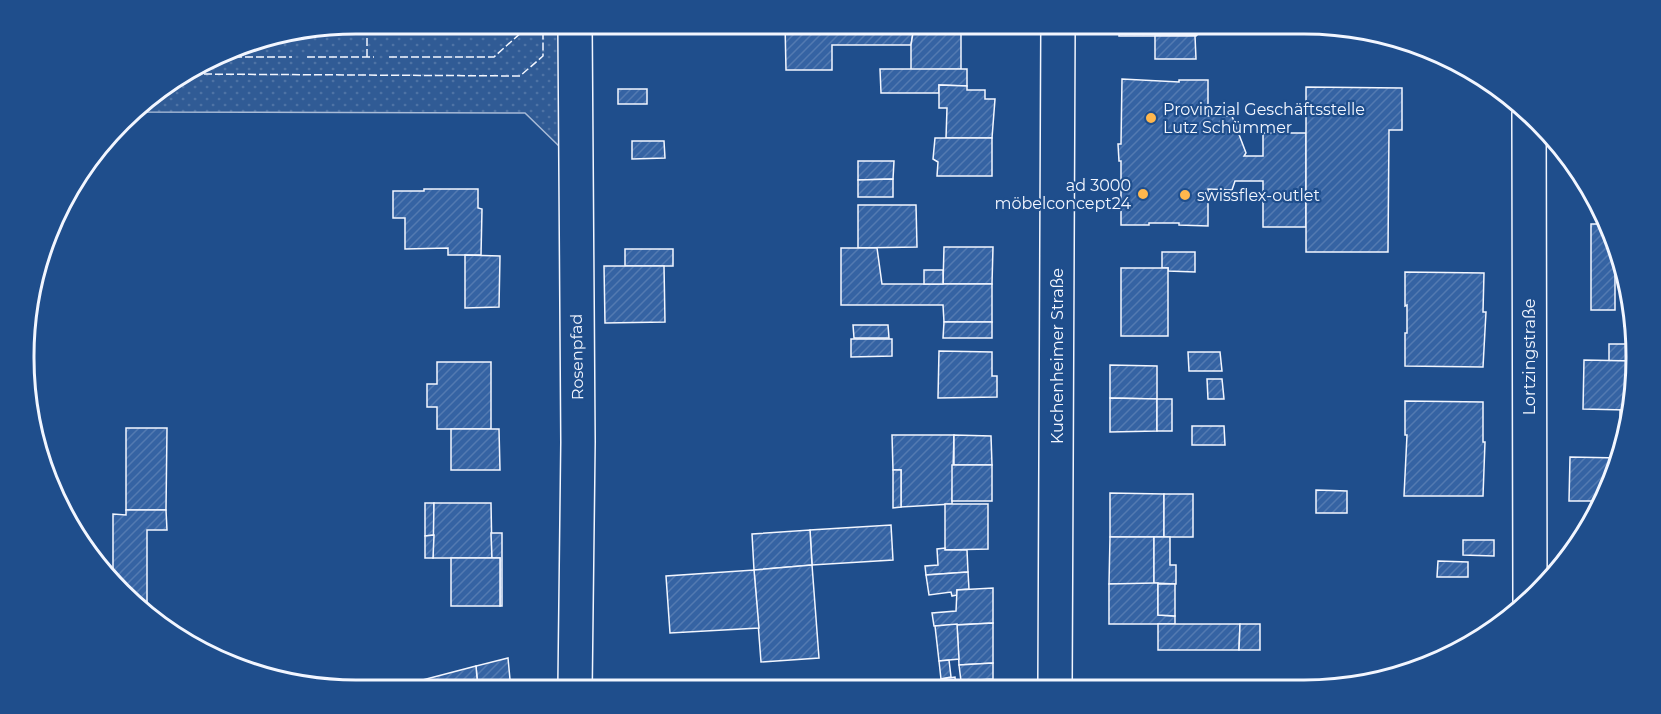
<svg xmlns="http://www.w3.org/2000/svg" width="1661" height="714" font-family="Montserrat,sans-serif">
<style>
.green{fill:url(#green-dots);stroke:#a8bbd7;stroke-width:1.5}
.building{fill:url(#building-hatch);stroke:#f2f6ff;stroke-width:1.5}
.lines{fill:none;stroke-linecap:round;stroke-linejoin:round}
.minor-casing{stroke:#f2f6ff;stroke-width:36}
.primary-casing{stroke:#f2f6ff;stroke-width:36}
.minor{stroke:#1f4e8c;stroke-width:33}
.primary{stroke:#1f4e8c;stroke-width:33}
.fence{stroke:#f2f6ff;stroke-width:1.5;stroke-dasharray:8 3;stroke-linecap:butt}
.poi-dot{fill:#ffb74d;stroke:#1f4e8c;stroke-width:2}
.labels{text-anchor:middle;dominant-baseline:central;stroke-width:4.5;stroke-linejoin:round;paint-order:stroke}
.poi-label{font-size:16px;fill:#f2f6ff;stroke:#1f4e8c;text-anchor:start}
.street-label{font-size:16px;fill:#f2f6ff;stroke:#1f4e8c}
.rim{fill:none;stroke:#f2f6ff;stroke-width:3}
</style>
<defs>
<pattern id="green-dots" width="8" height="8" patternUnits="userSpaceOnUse" patternTransform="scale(1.5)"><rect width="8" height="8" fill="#305b95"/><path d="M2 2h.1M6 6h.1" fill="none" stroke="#4e73a5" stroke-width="1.8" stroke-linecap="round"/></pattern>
<pattern id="building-hatch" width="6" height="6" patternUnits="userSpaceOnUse" patternTransform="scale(1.5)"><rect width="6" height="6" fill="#3563a3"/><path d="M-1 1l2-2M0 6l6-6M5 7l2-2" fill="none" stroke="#537ab1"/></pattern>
</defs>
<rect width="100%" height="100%" fill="#1f4e8c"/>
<!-- green -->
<path class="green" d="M357,24h205l-1,124 -36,-35 -392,-1 5,-6 112,-64z"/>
<!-- building -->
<g class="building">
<path d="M785,24h176v9h-48l-2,12h-79v25h-46z"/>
<path d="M1119,24h78h-11v10l11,1 -1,1h-77z"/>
<path d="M913,33h48v36l-50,1v-25z"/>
<path d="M1155,36h40l1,23h-41z"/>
<path d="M880,69h87v17l-28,-1v8h-58z"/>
<path d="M1122,79l57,3v-2h29v36h24l14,37 -2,3h19v-23h43v94h-43v-46h-28l-3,9 -24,-1v37l-29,-1v-2h-30v2h-28v-64h-2l-1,-17h3z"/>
<path d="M939,85l28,1v4h18v9h10l-3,39h-46l1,-30h-8z"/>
<path d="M1306,87l96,1v42h-13l-1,122h-82z"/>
<rect x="618" y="89" width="29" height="15"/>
<path d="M935,138h57v38h-55l1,-14 -5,-3z"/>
<path d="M632,141h32l1,17 -33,1z"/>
<path d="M858,161h36l-1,18 -35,1z"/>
<path d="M893,179v18h-35v-17z"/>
<path d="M424,189h54v19l4,1 -1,46h-33v-7l-43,1v-31h-12v-27h31z"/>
<path d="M858,205h58l1,42 -59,1z"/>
<path d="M1591,224h16l11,41h-3v45h-24z"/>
<path d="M944,247h49l-1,37h-49z"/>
<path d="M841,248h36l5,36h110v38h-48l-1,-17h-102z"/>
<rect x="625" y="249" width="48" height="17"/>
<path d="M1162,252h33v20l-27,-1v-3h-6z"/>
<path d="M465,255l35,1 -1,51 -34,1z"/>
<path d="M604,266h60l1,56 -60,1z"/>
<rect x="1121" y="268" width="47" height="68"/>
<rect x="924" y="270" width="19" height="14"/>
<path d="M1405,272l79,1 -1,39h3l-3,55 -78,-1v-33h2v-28l-2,1z"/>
<path d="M1624,314h7l3,12h-10z"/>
<path d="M944,322h48v16h-49z"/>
<path d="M853,325h35l1,13h-35z"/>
<path d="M851,339h41v17l-41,1z"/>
<path d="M1609,344h26l-2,17h-24z"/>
<path d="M939,351l53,1v24h5v21l-59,1z"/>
<path d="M1188,352h32l2,19h-33z"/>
<path d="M1584,360l49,1 -7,49 -43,-1z"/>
<path d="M437,362h54v67h-54v-22h-10v-23h10z"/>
<path d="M1110,365l47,1v33l-47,-1z"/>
<path d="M1207,379h15l2,20h-16z"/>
<path d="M1110,398l47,1v32l-47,1z"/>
<rect x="1157" y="399" width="15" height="32"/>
<path d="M1405,401l78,1v40h2l-2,54h-79l3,-61h-2z"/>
<path d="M1620,410h6l-1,11h-5z"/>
<path d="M1620,421h5l-3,21h-1z"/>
<path d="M1192,426h32l1,19h-33z"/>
<path d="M126,428h41l-1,82h-40z"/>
<path d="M451,429h48l1,41h-49z"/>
<path d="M892,435h62l-2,69 -51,3v-37h-8z"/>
<path d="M954,435l37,1 1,29h-38z"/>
<path d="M1570,457l50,1 -1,6 -18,37h-32z"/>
<rect x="952" y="465" width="40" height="36"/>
<path d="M893,470h8v37l-8,1z"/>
<path d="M1316,490l31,1v22h-31z"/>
<path d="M1110,493l54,1v43h-54z"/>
<rect x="1164" y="494" width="29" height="43"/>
<path d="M425,503h9v32l-9,1z"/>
<path d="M434,503h57l1,55h-59z"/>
<path d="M945,504h43v45l-43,1z"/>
<path d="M126,510h40l1,20h-20v83l-9,-5 -31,-37h6v-57l13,1z"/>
<path d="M891,525l2,35 -81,5 -2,-35z"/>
<path d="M810,530l2,35 -58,5 -2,-36z"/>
<path d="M491,533h11v73h-2v-48h-8z"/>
<path d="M434,535l-1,23h-8v-22z"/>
<path d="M1110,537h44v47h-45z"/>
<path d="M1154,537h16v28h6v19l-22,-1z"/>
<path d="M1463,540h31v16l-31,-1z"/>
<path d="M945,548v2h22l1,22 -42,3 -1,-9 13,-1 -1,-16z"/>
<rect x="451" y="558" width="49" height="48"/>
<path d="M1438,561l30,1v15h-31z"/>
<path d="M812,565l7,93 -58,4 -7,-92z"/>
<path d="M754,570l5,58 -89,5 -4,-57z"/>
<path d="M968,572l1,17 -12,1v5l-5,1 -1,-4 -22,3 -3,-20z"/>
<path d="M1154,583h4v32l17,1v8h-66v-40z"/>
<path d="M1158,584h17v32l-17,-1z"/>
<path d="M993,588v35l-59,3 -2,-13 24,-2 1,-21z"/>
<path d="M993,623v40l-34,2 -2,-40z"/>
<path d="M957,624l2,35 -20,2 -4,-35z"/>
<path d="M1158,624h82l-1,26h-81z"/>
<path d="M1240,624h20v26h-21z"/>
<path d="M508,658l3,32h-33l-2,-24z"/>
<path d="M949,660l2,17 -10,2 -2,-18z"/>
<path d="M993,663v16l-32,2 -2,-16z"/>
<path d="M476,666l2,24h-70l-1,-6z"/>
<path d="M955,677l1,11h-13l-2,-9z"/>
</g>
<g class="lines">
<defs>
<g id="minor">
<path d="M575,24l3,418 -3,247"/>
<path d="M1529,114l1,486"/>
</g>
<path id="primary" d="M1055,688l3,-664"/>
</defs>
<!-- minor casing -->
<use href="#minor" class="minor-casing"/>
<!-- primary casing -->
<use href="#primary" class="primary-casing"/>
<!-- minor -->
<use href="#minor" class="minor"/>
<!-- primary -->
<use href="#primary" class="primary"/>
<!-- fence -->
<g class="fence">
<path d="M223,57h69"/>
<path d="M307,57h67"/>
<path d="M367,57v-33"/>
<path d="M389,57h105l30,-27v-6"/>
<path d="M193,74l327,2 23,-20v-32"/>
</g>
</g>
<!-- markers -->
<g class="poi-dot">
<circle cx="1151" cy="118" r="6"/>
<circle cx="1143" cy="194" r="6"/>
<circle cx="1185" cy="195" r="6"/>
</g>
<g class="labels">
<!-- poi labels -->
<g class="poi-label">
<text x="1163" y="109">Provinzial Geschäftsstelle<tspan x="1163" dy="18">Lutz Schümmer</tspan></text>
<text x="1131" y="185" text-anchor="end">ad 3000<tspan x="1131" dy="18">möbelconcept24</tspan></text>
<text x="1197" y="195">swissflex-outlet</text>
</g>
<!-- street labels -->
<g class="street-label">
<text transform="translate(1057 356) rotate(-90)">Kuchenheimer Straße</text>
<text transform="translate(577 357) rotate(-91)">Rosenpfad</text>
<text transform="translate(1529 357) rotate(-90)">Lortzingstraße</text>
</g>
</g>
<!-- crop -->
<path d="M0 0H1661V714H0ZM356 34H1304A322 322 0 0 1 1626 356V358A322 322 0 0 1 1304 680H356A322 322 0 0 1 34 358V356A322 322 0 0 1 356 34Z" fill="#1f4e8c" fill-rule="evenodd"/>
<path class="rim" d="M356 34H1304A322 322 0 0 1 1626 356V358A322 322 0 0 1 1304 680H356A322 322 0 0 1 34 358V356A322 322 0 0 1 356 34Z"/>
</svg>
